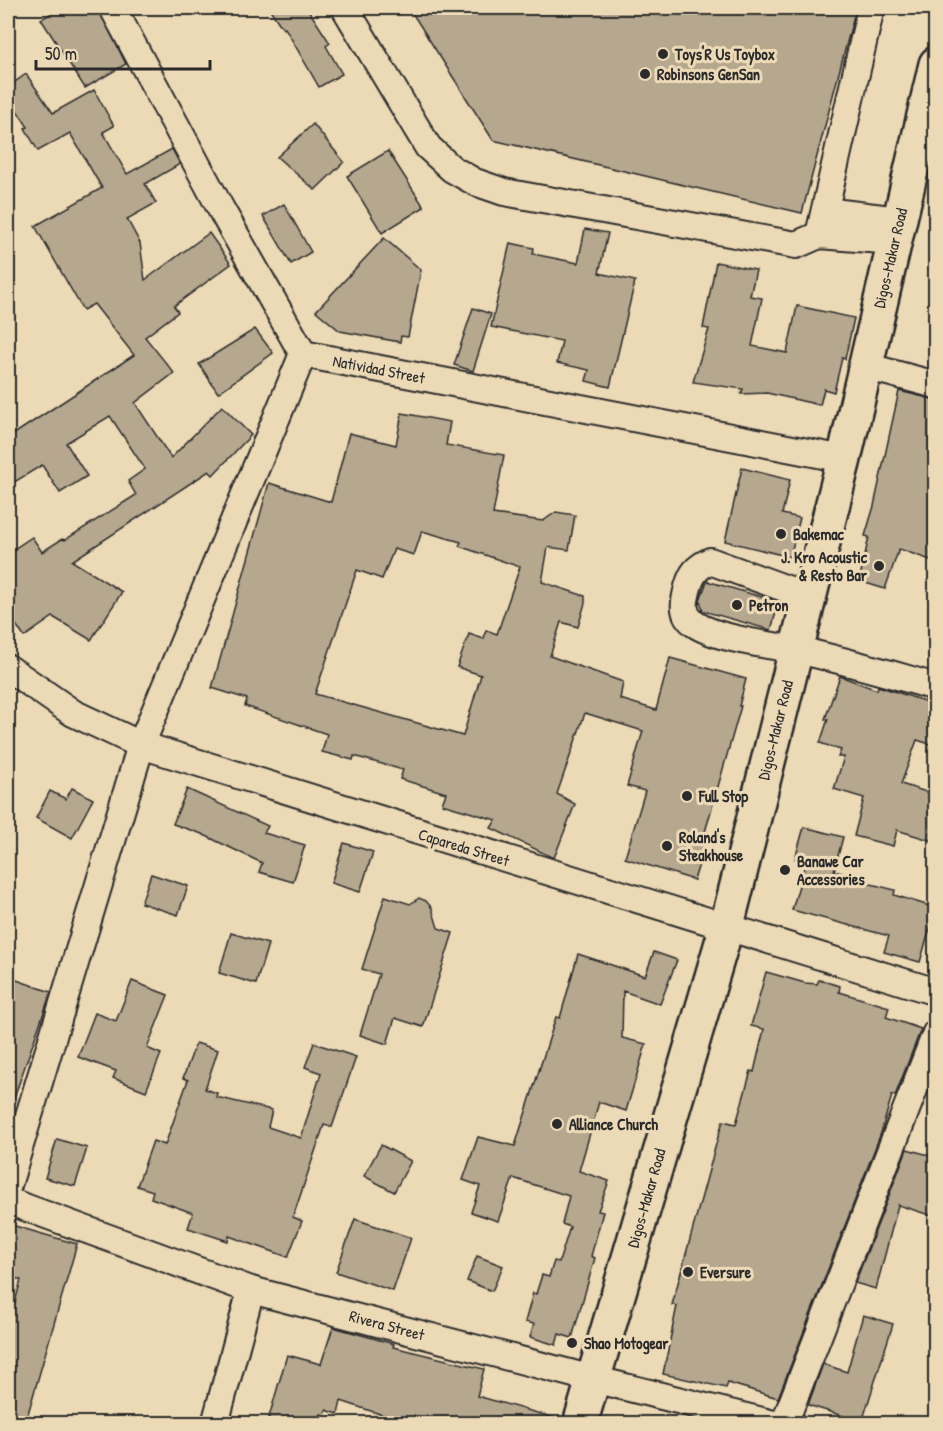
<svg xmlns="http://www.w3.org/2000/svg" width="943" height="1431" font-family="'Patrick Hand',sans-serif">
<style>
.building{fill:#b6a88f;stroke:#2b2b2b;stroke-width:1.5;fill-rule:evenodd}
.lines{fill:none;stroke-linecap:round;stroke-linejoin:round}
.minor-casing{stroke:#2b2b2b;stroke-width:30}
.major-casing{stroke:#2b2b2b;stroke-width:38}
.minor{stroke:#ecd9b6;stroke-width:26}
.major{stroke:#ecd9b6;stroke-width:33}
.poi-dot{fill:#2b2b2b;stroke:#ecd9b6;stroke-width:2}
.labels{text-anchor:middle;dominant-baseline:central;stroke-width:6;stroke-linejoin:round;paint-order:stroke}
.poi-label{font-size:16px;font-weight:bold;fill:#2b2b2b;stroke:#ecd9b6;text-anchor:start}
.street-label{font-size:16px;fill:#2b2b2b;stroke:#ecd9b6}
</style>
<rect width="100%" height="100%" fill="#ecd9b6"/>
<filter id="ink" filterUnits="userSpaceOnUse"><feTurbulence type="fractalNoise" baseFrequency=".0167" numOctaves="2"/><feDisplacementMap in="SourceGraphic" scale="12" xChannelSelector="R" yChannelSelector="G"/><feConvolveMatrix kernelMatrix="1 2 1 2 8 2 1 2 1" color-interpolation-filters="sRGB"/></filter>
<g filter="url(#ink)">
<!-- building -->
<g class="building">
<path d="M61,8h37l28,56 -41,24 -44,-69z"/>
<path d="M269,8h44l-4,3 21,32 -4,3 16,28 -23,13 -34,-59 -2,1z"/>
<path d="M409,8h447l-54,205 -309,-73z"/>
<path d="M26,74l27,39 41,-23 20,36 -11,6 24,42 45,-25 8,15 -35,20 11,19 -29,16 13,24 5,37 64,-47 22,31 -57,42 4,6 -33,25 29,36 -39,30 36,55 51,-52 29,29 -38,40 -4,-4 -137,90 50,31 -31,48 -38,-23 -29,20 -16,-25v-59l24,-16 10,15 20,-13 3,1 71,-45 -8,-14 17,-12 -35,-53 -44,27 21,33 -27,17 -18,-28 -34,21v-48l126,-83 -40,-51 -11,6 -48,-84 67,-38 -32,-55 -32,18 -13,-23 3,-1 -20,-30v-10z"/>
<path d="M313,124l31,38 -29,28 -38,-33z"/>
<path d="M388,151l36,56 -42,26 -35,-57z"/>
<path d="M284,204l27,48 -20,12 -28,-48z"/>
<path d="M585,229l23,4 -9,40 36,8 -25,106 -24,-6 3,-11 -32,-7 5,-22 -71,-14 19,-84 24,5 -1,6 45,9z"/>
<path d="M384,238l37,32 -13,67 -7,-1 -1,6 -60,-11 -24,-20z"/>
<path d="M716,262l40,8 -6,26 12,2 -10,48 35,7 10,-47 57,12 -9,41 -3,-1 -8,34 -10,-3 -4,16 -53,-12 -26,1 2,-5 -50,-7 16,-53 -6,-1z"/>
<path d="M473,308l18,6 -18,57 -19,-6z"/>
<path d="M255,329l18,24 -55,40 -19,-29z"/>
<path d="M899,391l37,9v162l-37,-13 -14,40 -26,-8 10,-44 -4,-1 9,-30z"/>
<path d="M402,413l48,9 -4,23 58,10 -11,59 50,7 13,-9 19,3 -6,35 -21,-3 -6,35 43,14v7l-7,24 -17,-5 -11,34 73,26 -3,17 36,11 14,-52 76,21 -7,27h2l-36,126 4,1 -15,47 -69,-22 20,-67 -18,-5 16,-55 -58,-18 -28,81 18,10 -21,54 -63,-30 5,-8 -54,-16 4,-11 -46,-14 3,-9 -49,-14 -1,4 -31,-8 5,-18 -82,-28 2,-7 -35,-11 57,-205 62,19 18,-69 47,12zM422,531l39,11 -2,4 61,21 -23,67 -11,-4 -2,9 -15,-5 -12,33 24,8 -18,61 -148,-42 42,-124 25,9 12,-30 20,6z"/>
<path d="M742,468l48,12 -8,34 18,4 -10,39 -65,-16z"/>
<path d="M707,581l72,21 -8,28 -68,-19 -3,-11z"/>
<path d="M840,676l37,14 1,-4 58,19v41l-19,-6 -16,44 35,11v47l-39,-12 -4,16 -39,-10 10,-38 -30,-9 10,-32h-6l3,-7 -21,-7 8,-24h-3z"/>
<path d="M72,788l21,11 -21,39 -36,-20 14,-27 16,8z"/>
<path d="M187,789l81,37 -4,7 41,12 -12,37 -34,-10 3,-9 -60,-29 -29,-10z"/>
<path d="M804,827l39,10 -9,34 19,5 -2,3 44,11 -1,5 42,13 -16,54 -36,-10 5,-16 -97,-26 14,-49 -11,-2z"/>
<path d="M344,843l29,9 -13,40 -29,-9z"/>
<path d="M151,874l37,12 -10,29 -37,-12z"/>
<path d="M385,896l25,8 9,-6 7,3 6,7 6,20 15,5 -30,94 -28,-9 -8,26 -27,-9 19,-61 -17,-5z"/>
<path d="M231,933l37,11 -12,40 -37,-11z"/>
<path d="M654,952l23,8 -17,44 -37,-13 -1,47 24,6 -20,67 -27,-9 -20,69 30,10 -11,30 5,1 -12,44 4,2 -23,80 -13,-4 -3,11 -26,-8 4,-13 -9,-2 8,-29 3,1 6,-19 7,2 5,-16 5,1 11,-35 -8,-3 7,-28 -56,-18 -15,43 -27,-9 9,-26 -17,-6 15,-43 37,9 41,-129 4,1 18,-64 67,22z"/>
<path d="M766,972l39,11 12,1 2,-4 21,6 -1,6 50,15 -3,10 35,12 -26,67 -3,-1 -11,38 -103,265 -50,-15 -2,5 -63,-14 14,-68 -5,-1 46,-168 5,-16 13,3 15,-53 3,1 10,-43 -13,-3z"/>
<path d="M8,977l43,15 -41,117h-2z"/>
<path d="M132,981l36,14 -21,53 14,6 -15,37 -33,-13 3,-7 -38,-14 17,-44 21,8z"/>
<path d="M196,1043l22,7 -13,39 12,4 -1,4 56,13 -4,17 33,11 20,-65 -16,-6 9,-24 42,14 -24,70 -8,-2 -31,92 9,4 -14,36 -59,-21 -1,5 -40,-13 5,-15 -42,-15 2,-7 -16,-5 16,-45 12,4 23,-65 -5,-2z"/>
<path d="M57,1139l30,9 -12,38 -30,-8z"/>
<path d="M381,1145l30,16 -17,31 -30,-16z"/>
<path d="M907,1149l29,8v60l-38,-12 -22,84 -21,-6z"/>
<path d="M355,1219l56,19 -18,53 -57,-19z"/>
<path d="M8,1224l69,20 -52,180h-17v-96l13,-48 -13,-4z"/>
<path d="M477,1256l26,10 -11,25 -25,-10z"/>
<path d="M863,1315l30,9 -31,98 -54,-17 15,-41 24,8z"/>
<path d="M333,1327l61,17 -1,3 91,22 -7,27 78,22 -1,6h-171l3,-8 -45,-15 -3,13 -12,-4 -2,5 -3,-1 -3,10h-51l20,-69 34,9z"/>
</g>
<g class="lines">
<defs>
<g id="minor">
<path d="M113,8l109,203 81,143 541,105"/>
<path d="M345,8l83,139 24,22 23,13 29,10 292,53 23,-10 75,6"/>
<path d="M825,211l74,9"/>
<path d="M819,235l52,-227"/>
<path d="M865,366l71,19"/>
<path d="M809,597l-99,-36c-13,6 -18,12 -22,26 -4,15 -7,27 7,37 22,15 76,21 102,26 47,10 93,24 139,37"/>
<path d="M8,668l65,45 68,32 795,247"/>
<path d="M8,1185l133,-440 162,-391"/>
<path d="M8,1201l243,89 342,89 181,45"/>
<path d="M215,1424l36,-134"/>
<path d="M784,1424l152,-391"/>
</g>
<path id="major" d="M580,1424l146,-495 118,-470 92,-395"/>
</defs>
<!-- minor casing -->
<use href="#minor" class="minor-casing"/>
<!-- major casing -->
<use href="#major" class="major-casing"/>
<!-- minor -->
<use href="#minor" class="minor"/>
<!-- major -->
<use href="#major" class="major"/>
</g>
</g>
<!-- markers -->
<g class="poi-dot">
<circle cx="663" cy="54" r="6"/>
<circle cx="645" cy="74" r="6"/>
<circle cx="781" cy="534" r="6"/>
<circle cx="879" cy="566" r="6"/>
<circle cx="737" cy="605" r="6"/>
<circle cx="687" cy="796" r="6"/>
<circle cx="667" cy="846" r="6"/>
<circle cx="785" cy="870" r="6"/>
<circle cx="557" cy="1124" r="6"/>
<circle cx="688" cy="1272" r="6"/>
<circle cx="572" cy="1343" r="6"/>
</g>
<g class="labels">
<!-- poi labels -->
<g class="poi-label">
<text x="675" y="54">Toys'R Us Toybox</text>
<text x="657" y="74">Robinsons GenSan</text>
<text x="793" y="534">Bakemac</text>
<text x="867" y="557" text-anchor="end">J. Kro Acoustic<tspan x="867" dy="18">&amp; Resto Bar</tspan></text>
<text x="749" y="605">Petron</text>
<text x="699" y="796">Full Stop</text>
<text x="679" y="837">Roland's<tspan x="679" dy="18">Steakhouse</tspan></text>
<text x="797" y="861">Banawe Car<tspan x="797" dy="18">Accessories</tspan></text>
<text x="569" y="1124">Alliance Church</text>
<text x="700" y="1272">Eversure</text>
<text x="584" y="1343">Shao Motogear</text>
</g>
<!-- street labels -->
<g class="street-label">
<text transform="translate(890 258) rotate(-77)">Digos-Makar Road</text>
<text transform="translate(379 369) rotate(11)">Natividad Street</text>
<text transform="translate(775 730) rotate(-76)">Digos-Makar Road</text>
<text transform="translate(464 847) rotate(17)">Capareda Street</text>
<text transform="translate(646 1198) rotate(-74)">Digos-Makar Road</text>
<text transform="translate(387 1325) rotate(15)">Rivera Street</text>
</g>
</g>
<!-- margin -->
<rect width="943" height="1431" fill="none" stroke="#ecd9b6" stroke-width="30"/>
<rect x="15" y="15" width="913" height="1401" fill="none" stroke="#2b2b2b" stroke-width="2" filter="url(#ink)"/>
<!-- scale -->
<path d="M36 60v9h174v-9" fill="none" stroke="#2b2b2b" stroke-width="3"/>
<text x="45" y="60" font-size="18" fill="#2b2b2b" stroke="#ecd9b6" stroke-width="4.5" paint-order="stroke">50 m</text>
</svg>
